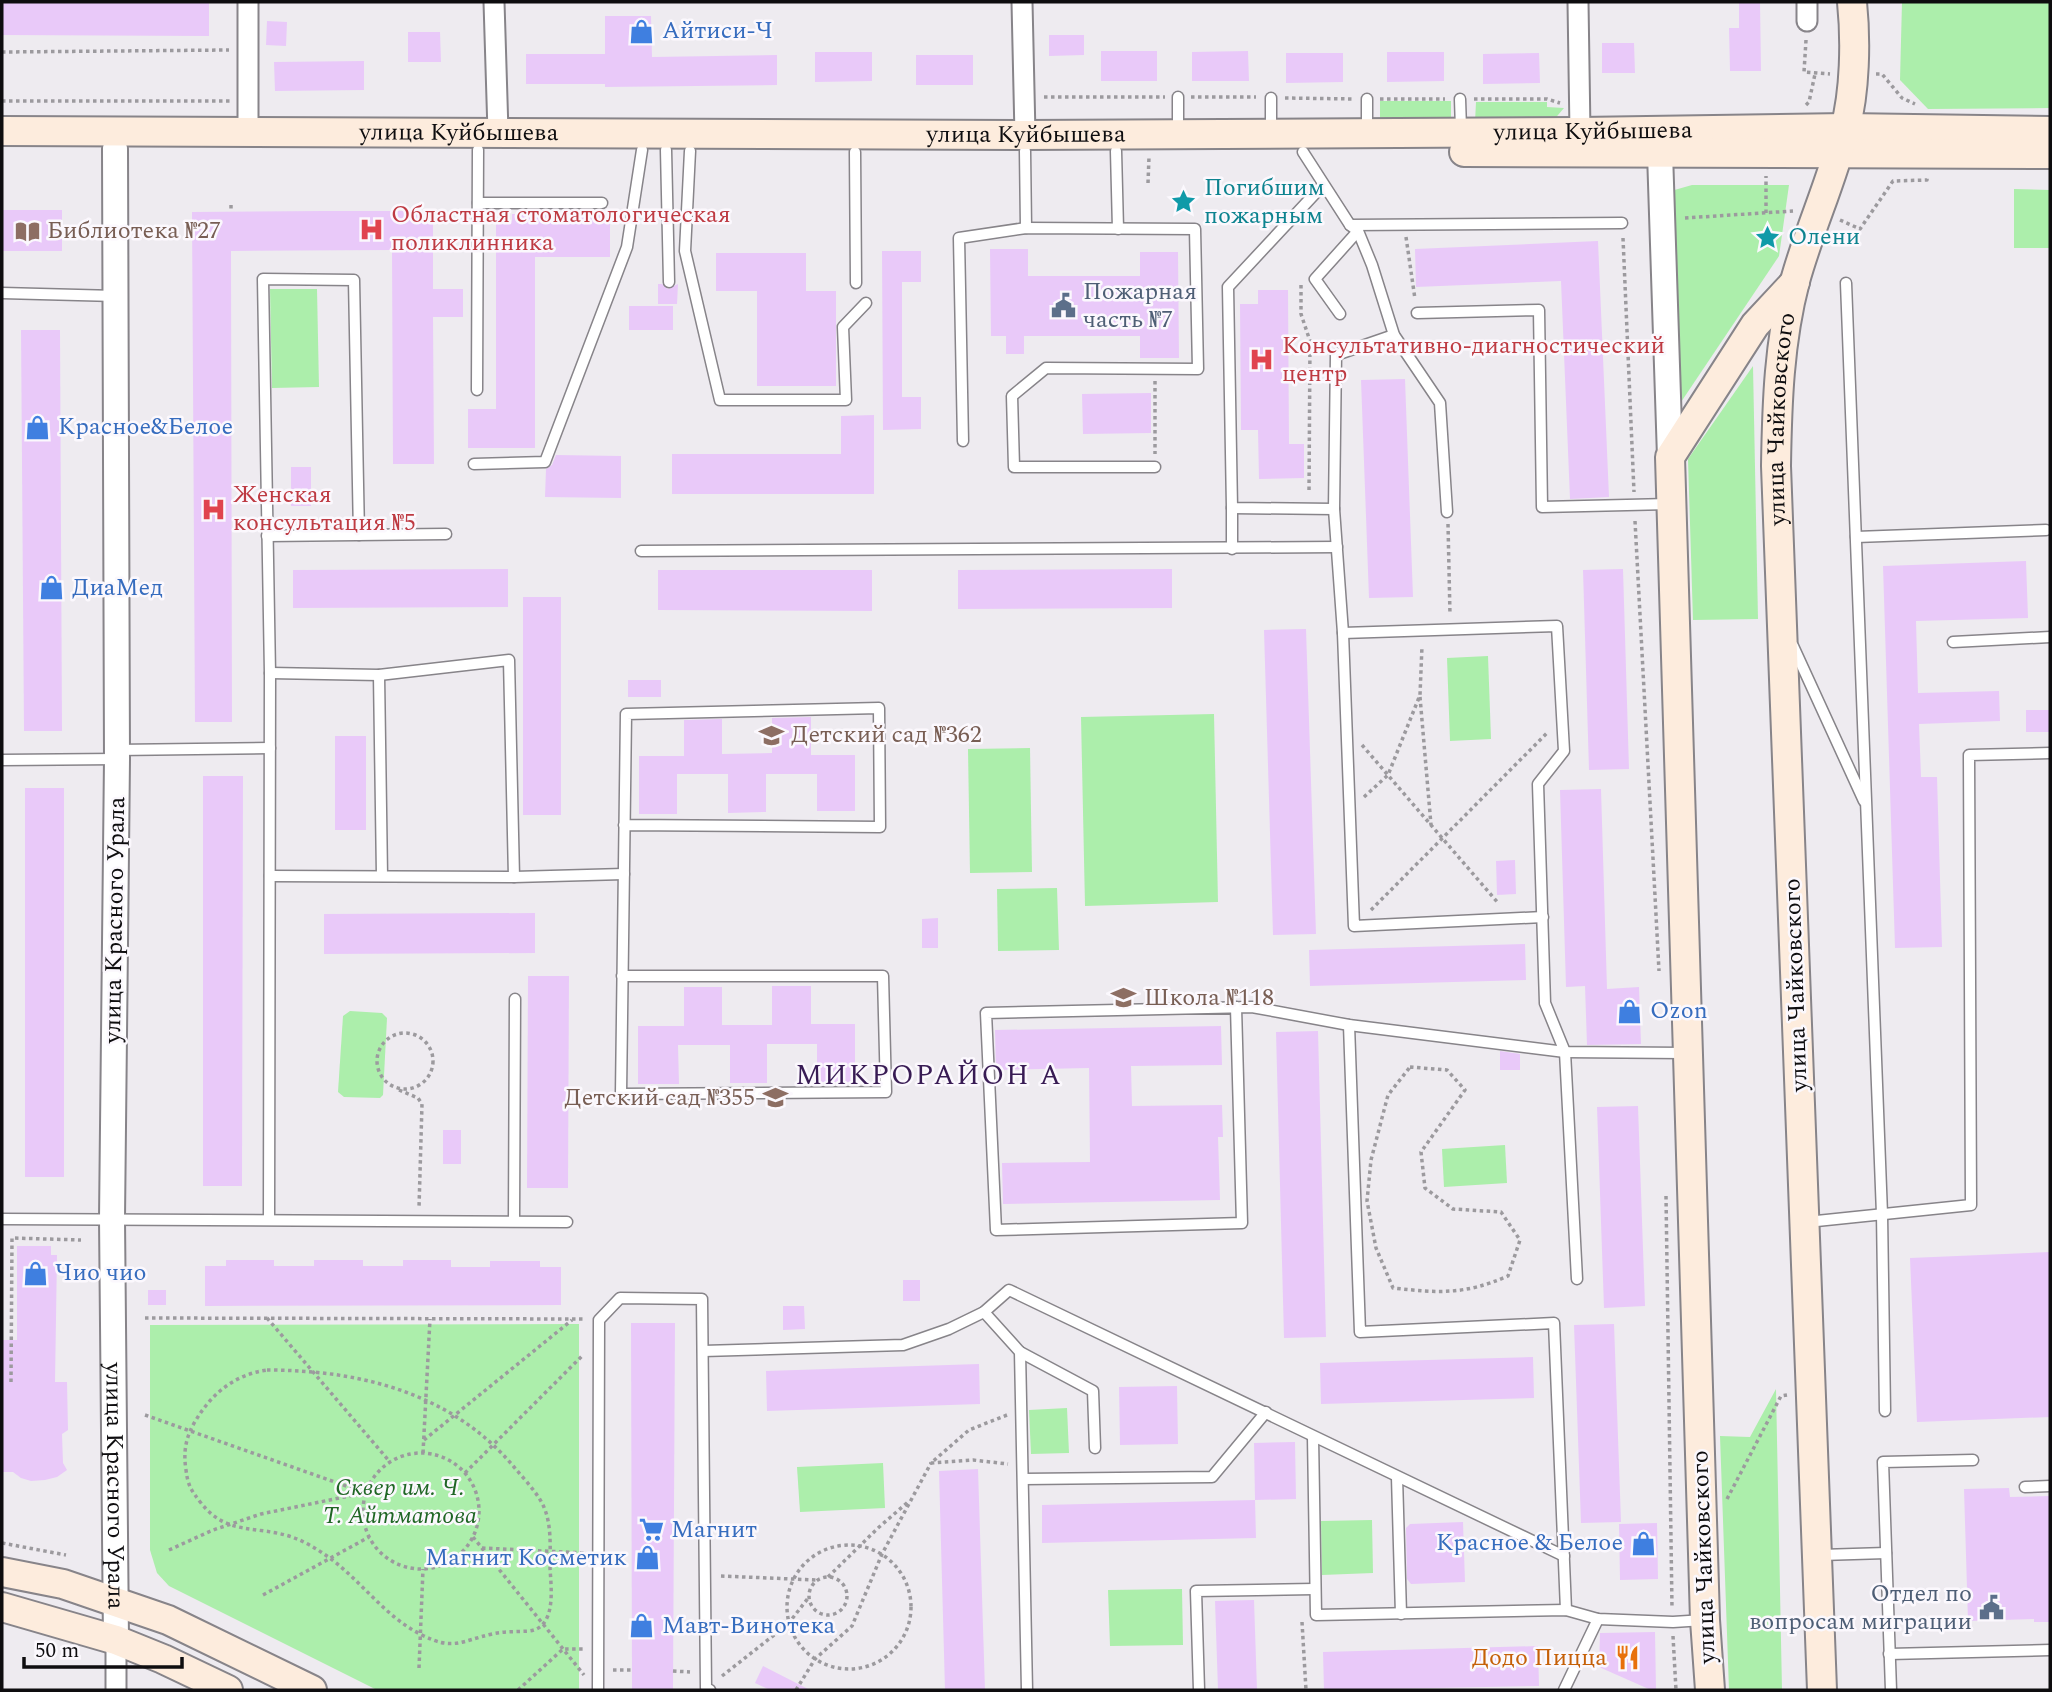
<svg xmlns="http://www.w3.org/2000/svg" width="2052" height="1692" font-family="Spectral,serif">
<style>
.green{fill:#aceeab}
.building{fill:#e9c9f9}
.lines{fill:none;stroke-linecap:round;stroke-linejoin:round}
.service-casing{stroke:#878489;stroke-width:13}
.minor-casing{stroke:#878489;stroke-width:23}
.tertiary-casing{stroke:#878489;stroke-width:28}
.secondary-casing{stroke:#878489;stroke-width:32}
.path{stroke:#9c9a9e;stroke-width:3.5;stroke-dasharray:3.5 3.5;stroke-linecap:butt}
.service{stroke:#fff;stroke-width:10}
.minor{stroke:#fff;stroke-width:19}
.tertiary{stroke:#fff;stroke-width:24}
.secondary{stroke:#fdecdd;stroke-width:28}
.labels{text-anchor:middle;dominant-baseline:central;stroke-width:5;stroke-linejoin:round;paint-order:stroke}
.shop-label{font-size:24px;fill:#366cbe;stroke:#fbf8fd;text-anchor:start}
.street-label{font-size:24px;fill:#0e0d0f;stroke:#fbf8fd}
.culture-label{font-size:24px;fill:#0d838f;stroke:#fbf8fd;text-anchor:start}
.health-label{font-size:24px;fill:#be3a42;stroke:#fbf8fd;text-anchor:start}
.education-label{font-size:24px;fill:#785e54;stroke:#fbf8fd;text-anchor:start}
.service-label{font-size:24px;fill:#4e5e75;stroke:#fbf8fd;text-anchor:start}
.park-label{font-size:24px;font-style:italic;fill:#1f6624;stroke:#fbf8fd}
.food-label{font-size:24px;fill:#c56008;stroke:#fbf8fd;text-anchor:end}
.quarter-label{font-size:28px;letter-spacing:2px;fill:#381b54;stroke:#fbf8fd}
</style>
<rect width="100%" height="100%" fill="#eeebf0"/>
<!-- green -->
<g class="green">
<path d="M1902,2h148v106l-122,1 -28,-29z"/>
<rect x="1380" y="101" width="71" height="18"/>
<path d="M1476,102h71v5l17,1 -12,14h-77z"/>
<path d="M1692,185h97l-10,71 -106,158 -2,-223z"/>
<path d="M2014,189l36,1v58h-36z"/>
<path d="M270,289h47l2,98 -47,1z"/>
<path d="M1753,366l5,253 -65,1 -5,-161z"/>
<path d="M1488,656l3,83 -41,2 -3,-83z"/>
<path d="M1214,714l4,188 -133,4 -4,-189z"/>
<path d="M1030,748l2,124 -62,1 -2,-124z"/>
<path d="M1057,888l2,62 -61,1 -1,-62z"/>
<path d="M350,1011l32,2 5,5 -4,77 -3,3 -36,-1 -6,-5 5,-76z"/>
<path d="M1505,1145l2,38 -63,4 -2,-38z"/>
<path d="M579,1324v366h-202l-208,-104 -12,-13 -7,-23v-225z"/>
<path d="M1776,1389l6,301h-53l-9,-254 30,1z"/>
<path d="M1067,1408l2,45 -38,1 -2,-44z"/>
<path d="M883,1463l2,45 -85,4 -3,-45z"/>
<path d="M1372,1520l1,53 -51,2 -1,-54z"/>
<path d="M1182,1589l1,56 -73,1 -2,-56z"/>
</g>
<!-- building -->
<g class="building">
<path d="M2,2h207v34l-207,-1z"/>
<path d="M1739,2h21l1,69h-31l-1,-43h10z"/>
<path d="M605,16h46l1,41 125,-2v30l-172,2v-3h-79v-30h79z"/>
<path d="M267,21l20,1 -1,24 -20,-1z"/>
<path d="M408,32h32l1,30h-33z"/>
<path d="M1049,35h35v20l-35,1z"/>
<path d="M1602,43h32l1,30h-33z"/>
<rect x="1101" y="51" width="56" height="30"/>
<path d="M1248,51l1,30h-57v-29z"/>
<path d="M815,52h57v29l-57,1z"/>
<path d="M1387,52h57v29l-57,1z"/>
<path d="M1286,53h57v29l-57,1z"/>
<path d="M1539,53l1,30 -57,1v-30z"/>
<rect x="916" y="55" width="57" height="30"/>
<path d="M364,61v29l-89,1 -1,-29z"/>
<rect x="2" y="210" width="60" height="41"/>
<path d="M324,211h109v78h30v28h-30l1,147h-41l-1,-214 -161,1 1,471h-37l-3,-510z"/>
<path d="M512,214h98v43h-75v191h-67v-39h28v-188h16z"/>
<path d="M1598,241l11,256 -39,2 -9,-218 -145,6 -1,-38z"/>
<path d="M990,249h38v27h112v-24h38l1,106h-39v-22h-116v18h-18v-18h-15z"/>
<path d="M882,251h39v31h-19v115h19v32l-38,1z"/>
<path d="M716,253h90v38h30v95h-79v-95h-41z"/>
<path d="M658,284h4l6,5 10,-5 -1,20h-19z"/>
<path d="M1258,290h30l1,154h15v34l-45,1 -1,-49h-17l-1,-126h18z"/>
<rect x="629" y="306" width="44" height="24"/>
<path d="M21,330h39l2,401h-38z"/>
<path d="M1405,379l8,218 -44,1 -8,-218z"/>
<path d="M1151,393v40l-68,1 -1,-40z"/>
<path d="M874,415v79h-202v-40h169v-38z"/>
<path d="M556,455l65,1v42l-76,-1 1,-28 6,-4z"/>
<rect x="291" y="467" width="20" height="39"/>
<path d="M2026,561l2,57 -112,3 2,72 81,-2 1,30 -81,3 2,53h16l5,170 -47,1 -12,-382z"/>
<path d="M508,569v38l-215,1v-38z"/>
<path d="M1172,569v39l-214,1v-39z"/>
<path d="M1623,569l6,200 -40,1 -6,-200z"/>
<path d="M658,570h214v41l-214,-1z"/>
<rect x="523" y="597" width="38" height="218"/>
<path d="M1306,629l10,305 -43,1 -9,-305z"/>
<rect x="628" y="680" width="33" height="17"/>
<rect x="2026" y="710" width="24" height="22"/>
<path d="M811,717v38h44v56h-38v-37h-51v38l-38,1v-39h-51v40h-38v-58h45v-36l38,-1v35l50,-1v-35z"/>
<rect x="335" y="736" width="31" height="94"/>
<path d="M203,776h40l-1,410h-39z"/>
<rect x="25" y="788" width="39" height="389"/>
<path d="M1601,789l6,200 32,-2 2,57 -54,1 -2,-59 -19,1 -6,-197z"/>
<path d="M1515,860l1,34 -19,1 -1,-34z"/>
<path d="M535,913v40l-211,1v-40z"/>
<path d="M938,918v30h-16v-29z"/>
<path d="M1525,944l1,36 -216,6 -1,-36z"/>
<path d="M528,976h41l-1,212h-41z"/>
<path d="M772,986h39v38h44v58h-38v-38h-50v39h-37v-38h-52l1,39h-41v-58h46v-39h38v38h50z"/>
<path d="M1221,1026l1,39 -91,1 1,40 90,-1 1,32h-5l2,63 -217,4 -1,-41 88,-1 -1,-94 -93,2 -1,-40z"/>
<path d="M1318,1031l8,306 -42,1 -8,-306z"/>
<path d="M1500,1051l20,3v16h-20z"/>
<path d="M1638,1106l7,200 -41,2 -7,-201z"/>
<rect x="443" y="1130" width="18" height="34"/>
<path d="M17,1246h34v9h6l-2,127h12l1,48 -6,4 1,29 4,7 -10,7 -12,3 -14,1 -10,-3 -8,-6h-11v-132h15z"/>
<path d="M2050,1252v165l-133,5 -7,-164z"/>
<path d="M226,1260h48v6h40v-6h49v6h40v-6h48v7h39v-6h50v6h21v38l-356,1v-40h21z"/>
<rect x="903" y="1280" width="17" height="21"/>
<rect x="148" y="1290" width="18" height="15"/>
<path d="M783,1306h21l1,23 -22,1z"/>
<path d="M631,1323h44l-2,367h-41z"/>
<path d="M1614,1324l7,198 -40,1 -7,-198z"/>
<path d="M1533,1357l1,41 -213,6 -1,-41z"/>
<path d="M979,1364l1,40 -213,7 -1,-40z"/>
<path d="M1177,1386l1,58 -58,1 -1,-58z"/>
<path d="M1295,1442l1,57 -41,1 -1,-57z"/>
<path d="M978,1469l7,221h-40l-6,-219z"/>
<path d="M2009,1488l1,9 40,-1v126h-16v-3l-66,2 -4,-132z"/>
<path d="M1255,1500l1,38 -214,5v-38z"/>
<path d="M1463,1522l2,60 -54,2 -4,-5 -1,-51 4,-4z"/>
<path d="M1657,1523l1,56 -38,1 -1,-56z"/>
<path d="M1254,1600l3,90h-39l-3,-89z"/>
<path d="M1655,1632l1,58h-5l-52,-23 1,-34z"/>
<path d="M1538,1646l1,40 -215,4 -1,-38z"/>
<path d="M763,1666l47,24h-40l-15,-7z"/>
</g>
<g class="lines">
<defs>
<g id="service">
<path d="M1178,97v34"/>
<path d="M1271,98v34"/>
<path d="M1367,99v31"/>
<path d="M1460,99l1,30"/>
<path d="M666,150l3,132"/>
<path d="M690,151l-5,100 35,149h126l-3,-73 23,-24"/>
<path d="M1025,151l1,77"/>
<path d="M1116,151l2,78"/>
<path d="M855,152l1,131"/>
<path d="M1303,152l47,73 8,6 14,34 22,70 46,68 7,109"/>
<path d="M1323,185l-95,102 4,221 102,1"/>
<path d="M478,203h124"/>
<path d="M1350,225l272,-2"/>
<path d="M1846,283l36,931 3,197"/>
<path d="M2,293l114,3"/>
<path d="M1417,313l122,-3 3,197 127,-3"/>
<path d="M1340,314l-25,-35 43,-48"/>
<path d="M1394,335l-58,20 -2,154 9,124 11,293 189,-9"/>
<path d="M477,390l1,-240"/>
<path d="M963,441l-4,-203 67,-10 169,1 3,140 -152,-1 -34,28 2,71h141"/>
<path d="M474,464l71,-2 82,-215 15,-97"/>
<path d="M1232,508v41"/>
<path d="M267,536l179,-2"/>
<path d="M1856,537l190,-7"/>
<path d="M641,551l696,-4"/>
<path d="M1343,633l214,-7 7,125 -26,33 7,219 20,49 12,227"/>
<path d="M1953,642l97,-5"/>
<path d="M1793,646l71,155"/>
<path d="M270,673l109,2 130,-15 5,217"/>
<path d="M379,675l3,201"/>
<path d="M116,750l154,-2"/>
<path d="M2,760l115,-1"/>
<path d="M270,876l244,1 110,-3"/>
<path d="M622,976h261l3,116 -265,2 5,-380 253,-6 1,119 -256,-2"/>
<path d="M1236,1007l6,216 -246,7 -10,-217 266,-6 97,18 216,27 119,1"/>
<path d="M1349,1025l11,307 194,-9 12,287"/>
<path d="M2,1219l565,3"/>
<path d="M269,1219l1,-546 -7,-394 91,1 5,255"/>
<path d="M514,1221l1,-222"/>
<path d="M1807,1222l164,-17 -2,-450 81,-2"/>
<path d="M984,1312l36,40 7,338"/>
<path d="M703,1351l200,-6 46,-16 35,-17 25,-22 555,266"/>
<path d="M1020,1352l73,39 2,57"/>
<path d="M1313,1437l3,178 250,-5 32,9 75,3 31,-2"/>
<path d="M1397,1477l4,137"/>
<path d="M1024,1479l188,-2 54,-65"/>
<path d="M2025,1487l25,-1"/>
<path d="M1821,1555l65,-2"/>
<path d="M1889,1654l161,-4"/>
<path d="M598,1690l1,-370 21,-22 82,1 4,389 4,2"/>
<path d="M1199,1690l-3,-99 118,-2"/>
<path d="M1564,1690l34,-71"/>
<path d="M1891,1690l-8,-228 90,-2"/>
</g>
<g id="minor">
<path d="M248,2v129"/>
<path d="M494,2l4,130"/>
<path d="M1022,2l3,133"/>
<path d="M1578,2l2,130"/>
<path d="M1807,21v-19"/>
<path d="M116,1640v50"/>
</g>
<g id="tertiary">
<path id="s1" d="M115,149l2,610 -5,460 4,421"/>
<path d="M1660,153l10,304"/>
</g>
<g id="secondary">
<path id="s2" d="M2,131l1023,4 555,-3 266,-4 204,3"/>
<path d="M1464,152l586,2"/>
<path d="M2,1572l61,12 105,36 144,70"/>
<path d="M2,1607l114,33 47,19 65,31"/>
<path d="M1710,1690l-5,-70 -35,-1163 85,-132 40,-43"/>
<path id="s3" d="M1822,1690l-46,-1224c1,-63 3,-124 19,-185 14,-51 37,-100 50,-152 10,-38 11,-88 7,-127"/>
</g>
</defs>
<!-- service casing -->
<use href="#service" class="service-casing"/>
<!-- minor casing -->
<use href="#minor" class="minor-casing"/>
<!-- tertiary casing -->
<use href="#tertiary" class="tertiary-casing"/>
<!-- secondary casing -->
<use href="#secondary" class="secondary-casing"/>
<!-- path -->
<g class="path">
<path d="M1806,40l-2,32 26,2"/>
<path d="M2,52l227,-2"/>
<path d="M1876,74h6l20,24 13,6"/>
<path d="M1044,97h121"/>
<path d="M1191,97h65"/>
<path d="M1285,98l69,1"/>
<path d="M1380,99h65"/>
<path d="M1474,99h73l13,4"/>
<path d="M2,101h229"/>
<path d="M1806,105l3,-3 6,-28"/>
<path d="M1148,183l1,-26"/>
<path d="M231,205v7"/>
<path d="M1766,213v-37"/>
<path d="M1685,218l108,-7"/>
<path d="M1840,220l20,9 33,-48 34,-1v-3"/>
<path d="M1406,237l9,62"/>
<path d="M1623,238l11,254"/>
<path d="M1301,285v29l9,27 -1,152"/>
<path d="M1155,381v73"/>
<path d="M1635,521l24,450"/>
<path d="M1448,524l2,91"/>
<path d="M1420,697l11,128"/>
<path d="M1362,745l137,159"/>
<path d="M1364,797l24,-22 32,-80 2,-49"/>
<path d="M1371,910l177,-178"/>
<circle cx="405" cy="1061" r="28"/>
<path d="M1410,1067l37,3 18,20 -44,62 4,36 28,21 48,3 19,28 -12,36c-44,19 -69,17 -115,12l-17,-40 -9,-47 4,-41 17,-65z"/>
<path d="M399,1090l19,8 4,6 -3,104"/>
<path d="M1666,1196l6,412"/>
<path d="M145,1318l439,1"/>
<path d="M267,1318l123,144"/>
<path d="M267,1370c93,0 185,23 247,97 10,12 22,24 29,38 9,19 7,42 7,63 1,19 7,60 -21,63 -12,1 -24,0 -37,3 -31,7 -39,17 -70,1 -39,-19 -62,-57 -98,-81 -10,-7 -21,-13 -32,-17 -36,-12 -65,-1 -91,-34 -10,-13 -13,-17 -15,-33 -3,-19 0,-34 10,-50 16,-27 40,-46 71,-50z"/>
<path d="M11,1382l1,-144 69,2"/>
<path d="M145,1415l221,78"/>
<path d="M1007,1415l-38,15 -38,33 42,-3 35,4"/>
<path d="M424,1440l148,-120"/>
<path d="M423,1453l7,-134"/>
<circle cx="421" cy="1511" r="58"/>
<path d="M465,1473l118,-118"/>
<path d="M1727,1499l54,-103 6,-1"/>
<path d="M473,1537l111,138"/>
<path d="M2,1543l64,12"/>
<circle cx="849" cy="1607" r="62"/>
<path d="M482,1548l103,5"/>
<path d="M169,1550l44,-20 48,-16 103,-21"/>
<path d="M721,1576l95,4"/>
<circle cx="828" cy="1596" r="19"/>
<path d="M828,1577l50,-49 30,-26"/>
<path d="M263,1595l106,-58"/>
<path d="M1302,1622l4,68"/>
<path d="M1673,1636l3,54"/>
<path d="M419,1668l4,-99"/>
<path d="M613,1670h19"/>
<path d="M673,1671l17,1"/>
<path d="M722,1676l66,-52 21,-27"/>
<path d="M518,1690l45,-41h21"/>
<path d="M796,1690l19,-31 37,-33 30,-72 49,-91"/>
</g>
<!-- service -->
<use href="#service" class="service"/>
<!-- minor -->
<use href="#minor" class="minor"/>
<!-- tertiary -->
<use href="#tertiary" class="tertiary"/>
<!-- secondary -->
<use href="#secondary" class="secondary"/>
</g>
<!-- icons -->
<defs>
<symbol id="shop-bare" viewBox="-9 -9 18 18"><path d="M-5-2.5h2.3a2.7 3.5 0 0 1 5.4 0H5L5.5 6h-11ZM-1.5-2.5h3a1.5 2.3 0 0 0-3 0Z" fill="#3f7fe0" stroke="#fbf8fd" stroke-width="2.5" paint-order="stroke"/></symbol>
<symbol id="sight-bare" viewBox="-9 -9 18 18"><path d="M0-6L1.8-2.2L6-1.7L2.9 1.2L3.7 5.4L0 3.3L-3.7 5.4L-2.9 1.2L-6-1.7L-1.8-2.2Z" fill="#0f9aa8" stroke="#fbf8fd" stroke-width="2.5" paint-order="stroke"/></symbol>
<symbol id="hospital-bare" viewBox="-9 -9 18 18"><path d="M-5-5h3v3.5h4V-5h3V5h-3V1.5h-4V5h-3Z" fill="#e0444e" stroke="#fbf8fd" stroke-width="2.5" paint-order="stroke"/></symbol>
<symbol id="library-bare" viewBox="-9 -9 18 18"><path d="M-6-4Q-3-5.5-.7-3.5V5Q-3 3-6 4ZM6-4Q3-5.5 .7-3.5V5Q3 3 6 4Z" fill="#8d6e63" stroke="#fbf8fd" stroke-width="2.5" paint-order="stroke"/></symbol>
<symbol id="civic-bare" viewBox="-9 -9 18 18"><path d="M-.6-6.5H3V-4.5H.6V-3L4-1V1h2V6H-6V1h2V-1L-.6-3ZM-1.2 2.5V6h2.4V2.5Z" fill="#5c6f8a" stroke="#fbf8fd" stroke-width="2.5" paint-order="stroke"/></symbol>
<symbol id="school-bare" viewBox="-9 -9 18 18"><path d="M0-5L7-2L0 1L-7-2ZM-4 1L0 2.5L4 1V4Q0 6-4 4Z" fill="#8d6e63" stroke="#fbf8fd" stroke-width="2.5" paint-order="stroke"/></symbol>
<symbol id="supermarket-bare" viewBox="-9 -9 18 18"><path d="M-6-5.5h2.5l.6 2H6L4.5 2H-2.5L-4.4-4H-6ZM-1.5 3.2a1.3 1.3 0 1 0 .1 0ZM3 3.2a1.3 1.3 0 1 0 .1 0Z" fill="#3f7fe0" stroke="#fbf8fd" stroke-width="2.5" paint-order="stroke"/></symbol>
<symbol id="restaurant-bare" viewBox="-9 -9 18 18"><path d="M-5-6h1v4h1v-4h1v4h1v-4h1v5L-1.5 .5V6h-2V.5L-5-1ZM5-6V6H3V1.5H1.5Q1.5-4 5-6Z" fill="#e8710a" stroke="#fbf8fd" stroke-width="2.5" paint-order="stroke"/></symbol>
</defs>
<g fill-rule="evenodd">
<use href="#shop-bare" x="624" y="14" width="35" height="35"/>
<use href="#sight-bare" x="1166" y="184" width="35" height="35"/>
<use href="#hospital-bare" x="354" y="212" width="35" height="35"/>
<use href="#library-bare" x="10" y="214" width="35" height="35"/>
<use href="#sight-bare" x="1750" y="220" width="35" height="35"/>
<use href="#civic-bare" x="1046" y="288" width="35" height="35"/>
<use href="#hospital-bare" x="1244" y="342" width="35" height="35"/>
<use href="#shop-bare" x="20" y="410" width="35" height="35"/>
<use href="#hospital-bare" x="196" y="492" width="35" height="35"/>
<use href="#shop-bare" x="34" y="570" width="35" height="35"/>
<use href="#school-bare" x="754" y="718" width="35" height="35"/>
<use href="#school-bare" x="1106" y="980" width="35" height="35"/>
<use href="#shop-bare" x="1612" y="994" width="35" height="35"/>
<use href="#school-bare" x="758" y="1080" width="35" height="35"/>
<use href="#shop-bare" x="18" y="1256" width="35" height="35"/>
<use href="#supermarket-bare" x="634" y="1512" width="35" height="35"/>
<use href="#shop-bare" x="1626" y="1526" width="35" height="35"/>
<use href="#shop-bare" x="630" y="1540" width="35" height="35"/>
<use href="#civic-bare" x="1974" y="1590" width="35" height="35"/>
<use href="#shop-bare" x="624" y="1608" width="35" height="35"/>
<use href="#restaurant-bare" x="1610" y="1640" width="35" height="35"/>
</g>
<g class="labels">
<!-- shop labels -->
<g class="shop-label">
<text x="662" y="31">Айтиси-Ч</text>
<text x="58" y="427">Красное&amp;Белое</text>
<text x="72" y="588">ДиаМед</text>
<text x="1650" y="1011">Ozon</text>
<text x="55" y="1273">Чио чио</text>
<text x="671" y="1530">Магнит</text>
<text x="1623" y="1543" text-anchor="end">Красное &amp; Белое</text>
<text x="627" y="1558" text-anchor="end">Магнит Косметик</text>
<text x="662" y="1626">Мавт-Винотека</text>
</g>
<!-- street labels -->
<g class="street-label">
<text stroke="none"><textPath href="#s2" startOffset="457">улица Куйбышева</textPath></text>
<text stroke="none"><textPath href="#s2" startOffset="1591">улица Куйбышева</textPath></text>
<text stroke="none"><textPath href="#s2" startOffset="1024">улица Куйбышева</textPath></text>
<text stroke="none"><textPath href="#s3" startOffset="1272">улица Чайковского</textPath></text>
<text transform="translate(115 920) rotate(-89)">улица Красного Урала</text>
<text transform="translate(1796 985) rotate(-92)">улица Чайковского</text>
<text stroke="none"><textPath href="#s1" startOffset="1337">улица Красного Урала</textPath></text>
<text transform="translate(1704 1557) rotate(-92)">улица Чайковского</text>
</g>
<!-- culture labels -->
<g class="culture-label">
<text x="1204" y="188">Погибшим<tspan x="1204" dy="28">пожарным</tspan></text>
<text x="1788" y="237">Олени</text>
</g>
<!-- health labels -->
<g class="health-label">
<text x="391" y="215">Областная стоматологическая<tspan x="391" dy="28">поликлинника</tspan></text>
<text x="1282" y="346">Консультативно-диагностический<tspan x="1282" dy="28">центр</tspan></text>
<text x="233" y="495">Женская<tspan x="233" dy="28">консультация №5</tspan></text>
</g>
<!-- education labels -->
<g class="education-label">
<text x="47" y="231">Библиотека №27</text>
<text x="791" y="735">Детский сад №362</text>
<text x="1144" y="998">Школа №118</text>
<text x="755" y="1098" text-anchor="end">Детский сад №355</text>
</g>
<!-- service labels -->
<g class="service-label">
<text x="1083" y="292">Пожарная<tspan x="1083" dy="28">часть №7</tspan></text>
<text x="1972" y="1594" text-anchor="end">Отдел по<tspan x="1972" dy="28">вопросам миграции</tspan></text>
</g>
<!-- park labels -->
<g class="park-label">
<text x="400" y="1488">Сквер им. Ч.<tspan x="400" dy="28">Т. Айтматова</tspan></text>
</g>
<!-- food labels -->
<g class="food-label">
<text x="1607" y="1658">Додо Пицца</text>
</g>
<!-- quarter labels -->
<g class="quarter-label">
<text x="929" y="1075">МИКРОРАЙОН А</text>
</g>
</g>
<!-- border -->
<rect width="2052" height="1692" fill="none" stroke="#0e0d0f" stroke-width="7"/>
<!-- scale -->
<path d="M24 1657v10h158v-10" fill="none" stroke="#0e0d0f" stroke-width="3.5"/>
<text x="35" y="1657" font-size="21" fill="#0e0d0f" stroke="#fbf8fd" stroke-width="5" paint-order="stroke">50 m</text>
</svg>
